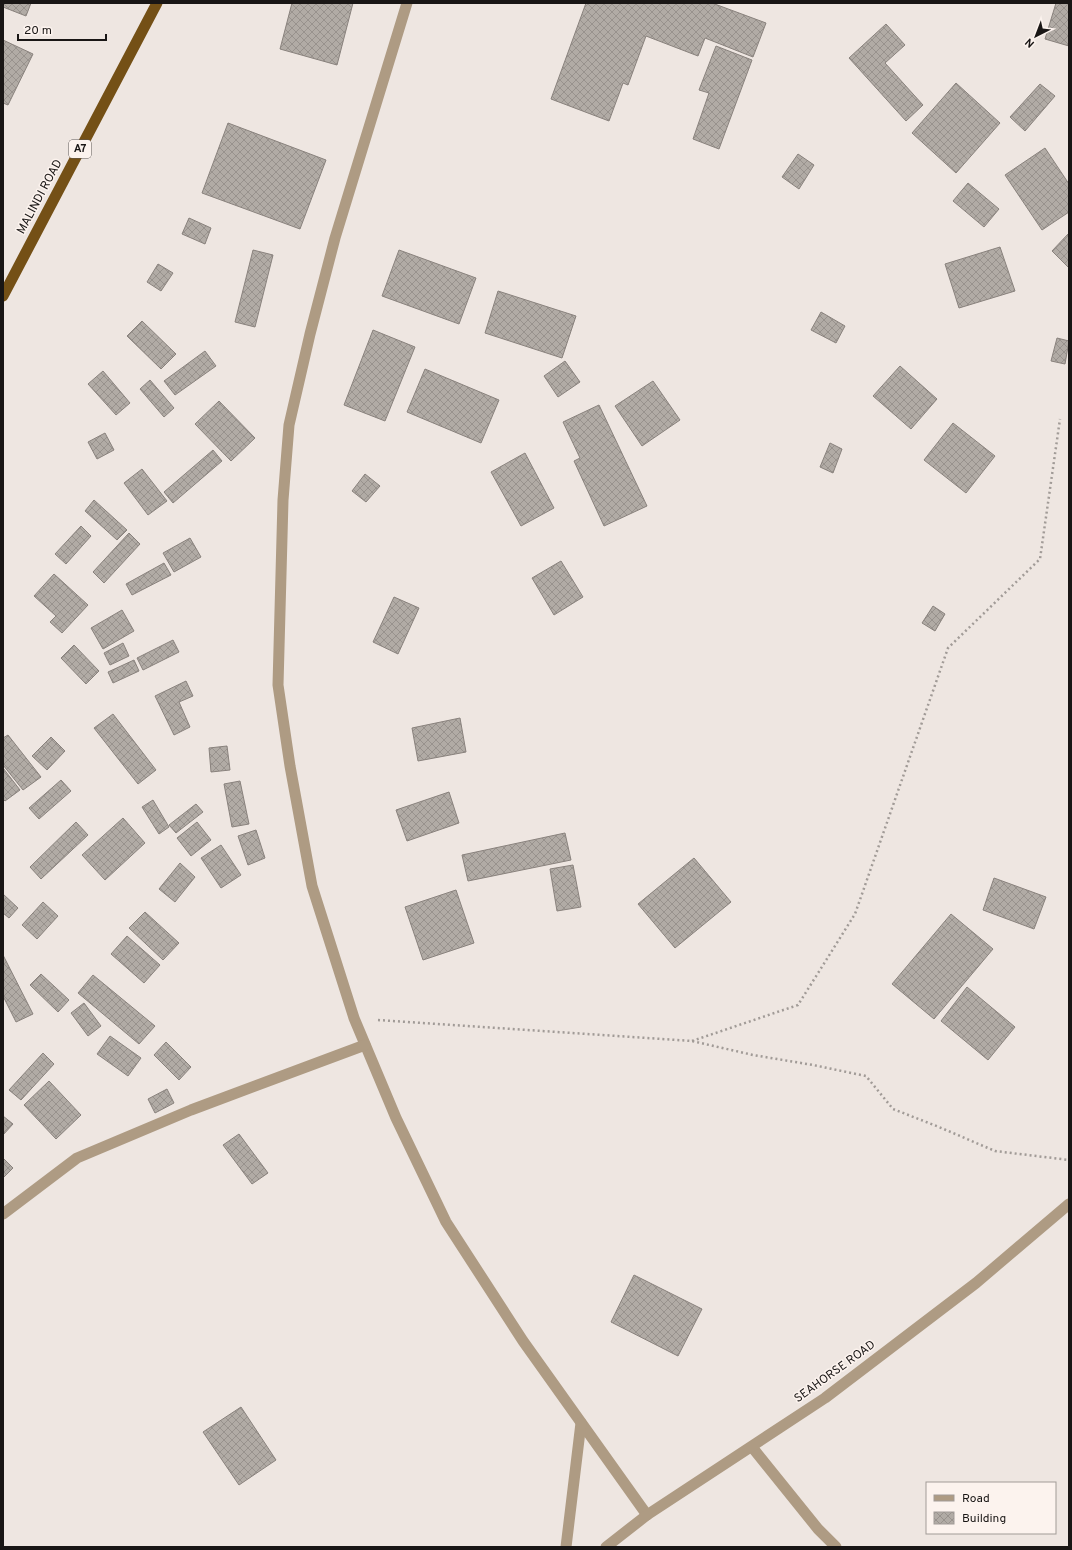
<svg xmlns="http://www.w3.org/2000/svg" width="1072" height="1550" font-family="Overpass,sans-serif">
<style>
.building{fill:url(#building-cross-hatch);stroke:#89827d}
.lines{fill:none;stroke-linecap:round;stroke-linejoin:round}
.path{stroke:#a19b97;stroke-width:2.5;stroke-dasharray:2 3;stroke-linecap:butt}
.service{stroke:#ae9b83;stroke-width:11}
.minor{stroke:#ae9b83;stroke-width:11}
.trunk{stroke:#745016;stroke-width:11}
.labels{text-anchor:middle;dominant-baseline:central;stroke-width:3;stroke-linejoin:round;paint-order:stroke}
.shield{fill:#fcf3ee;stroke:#5d5856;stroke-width:1}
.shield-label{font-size:11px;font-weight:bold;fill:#191615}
.street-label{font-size:12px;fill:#191615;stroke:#fcf3ee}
</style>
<defs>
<pattern id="building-cross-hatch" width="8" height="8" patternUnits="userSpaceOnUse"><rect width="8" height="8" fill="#b1aba5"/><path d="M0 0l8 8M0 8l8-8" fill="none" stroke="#98928d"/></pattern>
</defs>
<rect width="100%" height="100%" fill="#eee6e1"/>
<!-- building -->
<g class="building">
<path d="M3,3h28l-5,13 -23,-9z"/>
<path d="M292,3h61l-16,62 -57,-16z"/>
<path d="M586,3h126l54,20 -13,34 -48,-19 -7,18 -52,-20 -18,49 -5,-2 -14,38 -58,-22z"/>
<path d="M1056,3h13v43l-24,-7z"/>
<path d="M886,24l19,21 -20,18 38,42 -17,16 -57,-63z"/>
<path d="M3,40l30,14 -25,51 -5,-2z"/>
<path d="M716,46l36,14 -33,89 -26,-10 16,-46 -10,-3z"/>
<path d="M956,83l44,40 -44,50 -44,-40z"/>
<path d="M1040,84l15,12 -30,35 -15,-14z"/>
<path d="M228,123l98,37 -26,69 -98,-36z"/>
<path d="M1045,148l24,36v28l-27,18 -37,-55z"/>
<path d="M798,154l16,11 -15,24 -17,-12z"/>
<path d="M968,183l31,26 -15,18 -31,-26z"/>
<path d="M189,218l22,10 -6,16 -23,-10z"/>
<path d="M1068,234l1,1v33l-17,-17z"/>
<path d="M1000,247l15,44 -56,17 -14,-44z"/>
<path d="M253,250l20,5 -18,72 -20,-5z"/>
<path d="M399,250l77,28 -17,46 -77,-28z"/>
<path d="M158,264l15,9 -12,18 -14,-9z"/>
<path d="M498,291l78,25 -14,42 -77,-25z"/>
<path d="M821,312l24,14 -9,17 -25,-13z"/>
<path d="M142,321l34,33 -15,15 -34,-33z"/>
<path d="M373,330l42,17 -30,74 -41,-16z"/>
<path d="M1057,338l12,3 -4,23 -14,-3z"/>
<path d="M205,351l11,15 -41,29 -11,-14z"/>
<path d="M565,361l15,21 -22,15 -14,-21z"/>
<path d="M900,366l37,33 -26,30 -38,-33z"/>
<path d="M425,369l74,31 -18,43 -74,-31z"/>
<path d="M103,371l27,32 -14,12 -28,-31z"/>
<path d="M150,380l24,28 -10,9 -24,-28z"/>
<path d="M653,381l27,39 -38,26 -27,-40z"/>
<path d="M219,401l36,37 -24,23 -36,-37z"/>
<path d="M599,405l48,101 -43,20 -30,-65 6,-3 -17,-36z"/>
<path d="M953,423l42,33 -29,37 -42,-33z"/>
<path d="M105,433l9,17 -17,9 -9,-17z"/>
<path d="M830,443l12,6 -9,24 -13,-6z"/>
<path d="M213,450l9,11 -49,42 -9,-11z"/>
<path d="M525,453l29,55 -33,18 -30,-54z"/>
<path d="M142,469l25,32 -19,14 -24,-32z"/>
<path d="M365,474l15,12 -14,16 -14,-11z"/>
<path d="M94,500l33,30 -10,10 -32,-29z"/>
<path d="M81,526l10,10 -25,28 -11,-10z"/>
<path d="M129,533l11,11 -36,39 -11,-11z"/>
<path d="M190,538l11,19 -27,15 -11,-19z"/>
<path d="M561,561l22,36 -29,18 -22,-37z"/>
<path d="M164,563l7,12 -39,20 -6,-11z"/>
<path d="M54,574l34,31 -26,28 -12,-11 6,-6 -22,-20z"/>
<path d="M394,597l25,11 -21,46 -25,-12z"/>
<path d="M933,606l12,8 -10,17 -13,-8z"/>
<path d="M122,610l12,21 -31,18 -12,-21z"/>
<path d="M173,640l6,12 -36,18 -6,-12z"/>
<path d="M123,643l6,13 -19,9 -6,-12z"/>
<path d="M74,645l25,26 -13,13 -25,-26z"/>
<path d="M134,660l5,11 -26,12 -5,-11z"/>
<path d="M186,681l7,15 -14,6 11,25 -16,8 -19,-39z"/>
<path d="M113,714l43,56 -18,14 -44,-56z"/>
<path d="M460,718l6,34 -48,9 -6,-33z"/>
<path d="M8,735l33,42 -18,13 -20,-25v-27z"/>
<path d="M51,737l14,14 -18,19 -15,-14z"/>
<path d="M227,746l3,24 -19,2 -2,-24z"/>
<path d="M3,768l17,22 -15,11 -2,-2z"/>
<path d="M61,780l10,11 -32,28 -10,-11z"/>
<path d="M240,781l9,43 -17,3 -8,-43z"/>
<path d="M449,792l10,31 -52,18 -11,-31z"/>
<path d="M153,800l16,27 -10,7 -17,-27z"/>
<path d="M196,804l7,8 -27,21 -7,-8z"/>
<path d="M123,818l22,25 -40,37 -23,-25z"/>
<path d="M76,822l12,13 -47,44 -11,-12z"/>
<path d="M197,822l14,18 -20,16 -14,-18z"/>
<path d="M256,830l9,28 -17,7 -10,-29z"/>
<path d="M565,833l6,27 -103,21 -6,-26z"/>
<path d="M221,845l20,30 -20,13 -20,-30z"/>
<path d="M694,858l37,44 -56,46 -37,-44z"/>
<path d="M180,863l15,14 -20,25 -16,-13z"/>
<path d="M573,865l8,42 -24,4 -7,-42z"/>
<path d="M994,878l52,19 -12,32 -51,-19z"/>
<path d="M456,890l18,53 -51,17 -18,-53z"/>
<path d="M3,894l15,14 -9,10 -6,-5z"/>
<path d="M43,902l15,14 -21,23 -15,-14z"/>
<path d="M145,912l34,31 -16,17 -34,-32z"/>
<path d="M951,914l42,35 -59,70 -42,-35z"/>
<path d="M127,936l33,29 -16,18 -33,-29z"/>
<path d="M3,955l30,59 -17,8 -13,-26z"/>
<path d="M41,974l28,26 -11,12 -28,-27z"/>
<path d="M93,975l62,51 -16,18 -61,-51z"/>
<path d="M967,987l48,40 -27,33 -47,-39z"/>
<path d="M84,1003l17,23 -13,10 -17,-23z"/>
<path d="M110,1036l31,22 -13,18 -31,-22z"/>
<path d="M166,1042l25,25 -12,13 -25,-25z"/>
<path d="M43,1053l11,11 -33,36 -12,-10z"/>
<path d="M49,1081l32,34 -25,24 -32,-34z"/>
<path d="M167,1089l7,14 -19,10 -7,-14z"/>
<path d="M3,1116l10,8 -10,11z"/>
<path d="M239,1134l29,39 -16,11 -29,-39z"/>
<path d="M3,1158l10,10 -10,10z"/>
<path d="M634,1275l68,34 -24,47 -67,-34z"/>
<path d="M241,1407l35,53 -37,25 -36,-53z"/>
</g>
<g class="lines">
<!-- path -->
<g class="path">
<path d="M378,1020l314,21 61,14 60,10 53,11 27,33 46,18 56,24 74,9"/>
<path d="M692,1041l106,-36 57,-91 93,-266 92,-89 20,-140"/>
</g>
<!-- service -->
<path class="service" d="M752,1447l66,82 18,18"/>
<!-- minor -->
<g class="minor">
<path d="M407,3l-72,235 -25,96 -21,91 -6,75 -5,185 12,81 22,120 42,132 42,100 50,104 77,119 124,174"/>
<path d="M3,1214l74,-56 114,-48 174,-65"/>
<path d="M566,1547l15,-124"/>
<path d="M606,1547l41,-32 178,-117 151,-115 93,-79"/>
</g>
<!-- trunk -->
<path class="trunk" d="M3,296l154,-293"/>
</g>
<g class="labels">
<!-- shield labels -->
<rect class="shield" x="69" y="140" width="22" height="18" rx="3"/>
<g class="shield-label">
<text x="80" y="149">A7</text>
</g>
<!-- street labels -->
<g class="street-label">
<text transform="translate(40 197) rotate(-62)">MALINDI ROAD</text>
<text transform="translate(835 1372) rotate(-36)">SEAHORSE ROAD</text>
</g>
</g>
<!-- border -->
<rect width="1072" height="1550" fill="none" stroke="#191615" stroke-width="8"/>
<!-- legend -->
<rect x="926" y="1482" width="130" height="52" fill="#fcf3ee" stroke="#a19b97"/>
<rect x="934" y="1495" width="20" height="6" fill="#ae9b83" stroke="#a19b97"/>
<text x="962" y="1502" font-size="12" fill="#191615">Road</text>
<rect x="934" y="1512" width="20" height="12" fill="url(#building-cross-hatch)" stroke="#a19b97"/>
<text x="962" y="1522" font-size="12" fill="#191615">Building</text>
<!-- north arrow -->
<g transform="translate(1036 36) rotate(222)" stroke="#fcf3ee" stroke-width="3" paint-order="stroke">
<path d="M0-3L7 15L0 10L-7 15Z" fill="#191615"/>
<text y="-6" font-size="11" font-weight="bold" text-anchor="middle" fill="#191615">N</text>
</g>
<!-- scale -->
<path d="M18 34v6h88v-6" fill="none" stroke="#191615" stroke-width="2"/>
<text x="24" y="34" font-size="12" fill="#191615" stroke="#fcf3ee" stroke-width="3" paint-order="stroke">20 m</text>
</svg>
